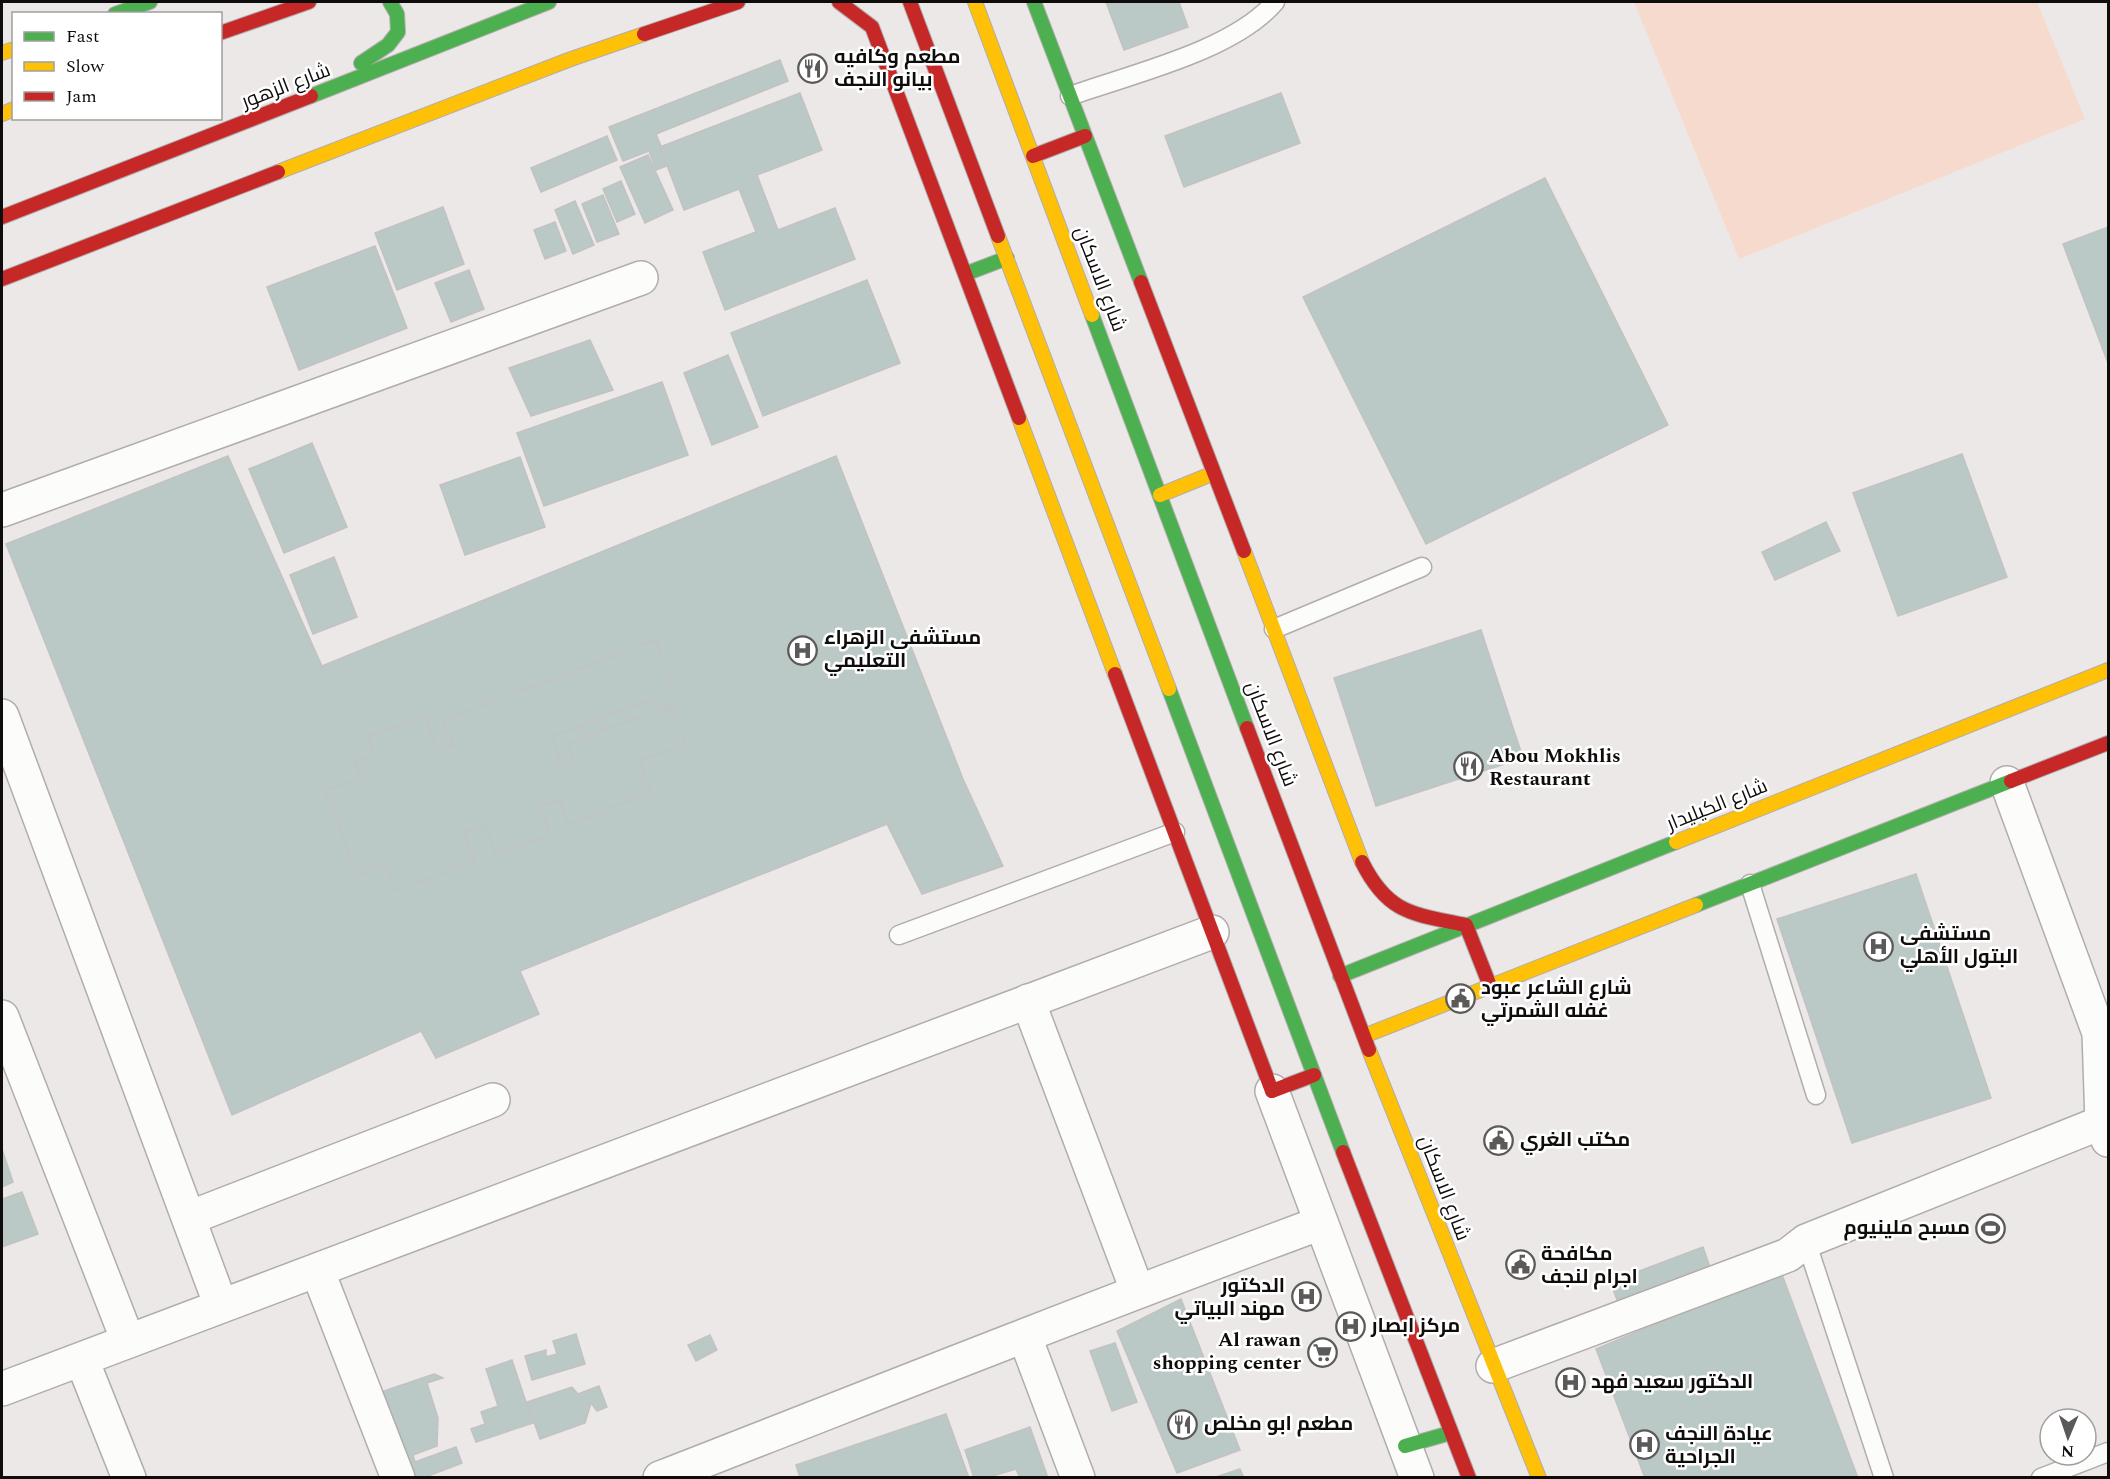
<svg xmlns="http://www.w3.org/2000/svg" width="2110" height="1479" font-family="Spectral,Cairo,serif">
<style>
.green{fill:#f6dacd}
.building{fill:#bac9c6;stroke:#c3c2c2;stroke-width:1.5}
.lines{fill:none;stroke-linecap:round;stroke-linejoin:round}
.lane-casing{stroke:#b0adac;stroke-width:21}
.street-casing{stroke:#b0adac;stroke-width:36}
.fast-casing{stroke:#b0adac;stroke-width:16}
.slow-casing{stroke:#b0adac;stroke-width:16}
.jam-casing{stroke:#b0adac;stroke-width:16}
.lane{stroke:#fcfcfb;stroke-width:18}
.street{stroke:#fcfcfb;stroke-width:33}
.fast{stroke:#4caf50;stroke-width:14}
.slow{stroke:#ffc107;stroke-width:14}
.jam{stroke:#c62828;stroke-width:14}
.labels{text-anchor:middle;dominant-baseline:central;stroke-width:5;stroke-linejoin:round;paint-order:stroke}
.poi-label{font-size:20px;font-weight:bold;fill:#0f0d0b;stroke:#fff;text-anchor:start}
.street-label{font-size:20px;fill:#0f0d0b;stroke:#fff}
</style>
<rect width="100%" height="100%" fill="#ece8e7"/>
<!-- green -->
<path class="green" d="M1634,2h403l48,117 -346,140z"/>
<!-- building -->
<g class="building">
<path d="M1106,2h73l9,25 -64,23z"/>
<path d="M780,60l8,21 -132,53 13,31 -13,5 -7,-19 -26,10 -14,-34z"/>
<path d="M800,93l22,57 -65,25 21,55 57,-22 20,51 -130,51 -22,-58 53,-20 -17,-43 -55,21 -24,-63z"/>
<path d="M1281,93l19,50 -116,44 -19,-51z"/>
<path d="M607,136l10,24 -76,32 -10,-24z"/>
<path d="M648,155l25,55 -28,13 -25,-56z"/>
<path d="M1545,178l123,247 -242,119 -123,-247z"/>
<path d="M621,181l14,33 -18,8 -14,-33z"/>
<path d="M603,195l16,39 -22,8 -15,-38z"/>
<path d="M575,201l19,44 -21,9 -18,-44z"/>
<path d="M443,207l21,57 -67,26 -22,-57z"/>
<path d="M555,222l11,29 -21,8 -11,-29z"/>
<path d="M2108,227v136l-45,-119z"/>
<path d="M375,246l32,82 -108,42 -32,-83z"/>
<path d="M469,270l15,39 -33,13 -16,-39z"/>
<path d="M867,280l33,83 -137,53 -32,-83z"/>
<path d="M590,340l23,50 -82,26 -22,-48z"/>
<path d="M728,355l30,72 -46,18 -28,-72z"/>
<path d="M662,382l26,73 -144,51 -27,-73z"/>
<path d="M312,443l35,84 -63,26 -35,-84z"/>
<path d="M1962,454l45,123 -109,39 -45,-123z"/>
<path d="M228,456l94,210 514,-210 127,323 40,87 -81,28 -35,-70 -367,147 19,43 -103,44 -15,-27 -189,84 -226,-571z"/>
<path d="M520,457l25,70 -80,28 -25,-70z"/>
<path d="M1826,522l14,29 -65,29 -13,-28z"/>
<path d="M334,557l23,60 -44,17 -23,-59z"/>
<path d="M1481,630l42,128 -147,48 -42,-128z"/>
<path d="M656,640l19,50 -124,47 12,33 11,-9 -7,-17 103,-39 15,39 -46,17 12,31 -82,32 -9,-24 -20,7 10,28 -54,20 -11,-30 -21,8 11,28 -79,30 -10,-26 -28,11 -33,-85 36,-13 -7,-16 20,-8 -6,-17 57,-22 11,32 17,-2 -10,-25z"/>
<path d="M1916,874l75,224 -139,45 -75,-224z"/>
<path d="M2,1149l11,33 -11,5z"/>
<path d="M22,1192l16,42 -36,13v-48z"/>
<path d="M1703,1247l7,20 -92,35 -8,-20z"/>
<path d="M1781,1272l77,206h-213l-49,-129z"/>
<path d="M1181,1299l59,151 -63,23 -60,-142z"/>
<path d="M576,1334l9,30 -53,16 -7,-24 21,-6v7l11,-3 -4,-13z"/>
<path d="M710,1335l7,15 -21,11 -8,-16z"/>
<path d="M1115,1343l22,59 -25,9 -22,-60z"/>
<path d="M512,1360l21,63 -57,19 -5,-13 14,-5 -4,-12 17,-6 -12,-37z"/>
<path d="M434,1374l9,4 -16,5 11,35 -1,28 -24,9 2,7 41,-15 6,16 -39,15h-18l-27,-85z"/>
<path d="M599,1386l8,21 -10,4 -6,-8 -6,20 -45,16 -13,-37 45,-15 6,7z"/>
<path d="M946,1414l23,64h-169l-4,-13z"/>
<path d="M1030,1427l18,51h-28l-4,-9 -30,9h-12l-9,-28z"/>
<path d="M1240,1469l4,9h-31z"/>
</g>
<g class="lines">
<defs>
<g id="lane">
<path d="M1070,96c61,-22 163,-45 205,-94"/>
<path d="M1274,629l148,-62"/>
<path d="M1750,884l66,211"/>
<path d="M899,935l276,-103"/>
<path d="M1806,1241l78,237"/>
<path d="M2041,1478l67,-26"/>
</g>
<g id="street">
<path d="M2,510l639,-232"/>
<path d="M2,716l219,590"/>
<path d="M2007,783l92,250 3,90 6,17"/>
<path d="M1028,1001l109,289"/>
<path d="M2,1017l126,324"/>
<path d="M1272,1091l145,387"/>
<path d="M189,1218l304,-118"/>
<path d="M318,1272l80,206"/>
<path d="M1025,1337l53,141"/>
<path d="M82,1360l47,118"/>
<path d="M1493,1366l295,-111 18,-14 302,-121"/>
<path d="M2,1389l1210,-457"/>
<path d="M660,1478c221,-86 440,-174 661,-255"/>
</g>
<g id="fast">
<path d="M1034,2l107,280"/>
<path d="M115,14l35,-12"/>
<path d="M361,63l27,-18 10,-13 -1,-18 -7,-12"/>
<path d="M311,96l238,-94"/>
<path d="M965,274l42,-16"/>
<path d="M1092,315l155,413"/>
<path d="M1169,689l174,463"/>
<path d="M1696,905l315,-124"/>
<path d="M1340,976l336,-134"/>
<path d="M1405,1446l45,-13"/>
</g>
<g id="slow">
<path d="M975,2l117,313"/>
<path d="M2,53l12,-4"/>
<path d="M2,114l12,-5"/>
<path d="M278,172l293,-113 73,-25"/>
<path d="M998,236l171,453"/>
<path d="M1019,418l96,256"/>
<path d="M1160,495l54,-22"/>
<path d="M1244,551l118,311"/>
<path d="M1676,842l432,-172"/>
<path d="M1364,1036l332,-131"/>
<path d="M1369,1050l170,428"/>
</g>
<g id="jam">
<path d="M839,2l33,25 147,391"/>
<path d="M910,2l88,234"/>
<path d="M220,33l89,-31"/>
<path d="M644,34l94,-32"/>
<path d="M1033,156l52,-20"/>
<path d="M2,217l309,-121"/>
<path d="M2,279l276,-107"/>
<path d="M1141,282l103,269"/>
<path d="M1115,674l157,417"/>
<path d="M1247,728l122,322"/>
<path d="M2011,781l97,-38"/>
<path d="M1362,862c26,52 51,52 104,63l24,61"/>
<path d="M1272,1091l42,-16"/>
<path d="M1343,1152l126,326"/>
</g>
</defs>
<!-- lane casing -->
<use href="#lane" class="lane-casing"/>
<!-- street casing -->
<use href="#street" class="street-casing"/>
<!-- fast casing -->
<use href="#fast" class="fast-casing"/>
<!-- slow casing -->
<use href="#slow" class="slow-casing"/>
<!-- jam casing -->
<use href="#jam" class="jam-casing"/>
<!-- lane -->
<use href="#lane" class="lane"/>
<!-- street -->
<use href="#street" class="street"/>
<!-- fast -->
<use href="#fast" class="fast"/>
<!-- slow -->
<use href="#slow" class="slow"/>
<!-- jam -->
<use href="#jam" class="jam"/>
</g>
<!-- icons -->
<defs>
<symbol id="restaurant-ring" viewBox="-11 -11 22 22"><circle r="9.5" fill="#fff" stroke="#5c5a58" stroke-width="1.5"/><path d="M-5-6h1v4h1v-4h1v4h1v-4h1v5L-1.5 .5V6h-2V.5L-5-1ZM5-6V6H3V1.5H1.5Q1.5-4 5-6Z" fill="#5c5a58"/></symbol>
<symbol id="hospital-ring" viewBox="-11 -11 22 22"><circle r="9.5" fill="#fff" stroke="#5c5a58" stroke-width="1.5"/><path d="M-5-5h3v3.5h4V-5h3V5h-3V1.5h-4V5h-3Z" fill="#5c5a58"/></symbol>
<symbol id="civic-ring" viewBox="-11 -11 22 22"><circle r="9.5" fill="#fff" stroke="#5c5a58" stroke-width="1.5"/><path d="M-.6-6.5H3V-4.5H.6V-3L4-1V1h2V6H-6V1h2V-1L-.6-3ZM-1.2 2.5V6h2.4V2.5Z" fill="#5c5a58"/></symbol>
<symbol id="stadium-ring" viewBox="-11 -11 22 22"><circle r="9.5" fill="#fff" stroke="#5c5a58" stroke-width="1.5"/><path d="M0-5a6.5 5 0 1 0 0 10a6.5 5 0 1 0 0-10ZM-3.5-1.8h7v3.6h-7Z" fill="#5c5a58"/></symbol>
<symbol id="supermarket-ring" viewBox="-11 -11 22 22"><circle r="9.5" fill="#fff" stroke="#5c5a58" stroke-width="1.5"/><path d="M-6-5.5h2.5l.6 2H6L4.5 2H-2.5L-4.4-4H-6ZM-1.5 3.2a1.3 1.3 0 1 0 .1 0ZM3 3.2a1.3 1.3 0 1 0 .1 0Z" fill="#5c5a58"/></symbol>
</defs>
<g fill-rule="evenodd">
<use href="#restaurant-ring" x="796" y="52" width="33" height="33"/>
<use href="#hospital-ring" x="786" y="634" width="33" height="33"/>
<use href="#restaurant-ring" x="1452" y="750" width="33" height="33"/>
<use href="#hospital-ring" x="1862" y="930" width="33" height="33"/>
<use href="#civic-ring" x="1444" y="982" width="33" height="33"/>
<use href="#civic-ring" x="1482" y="1124" width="33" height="33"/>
<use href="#stadium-ring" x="1974" y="1212" width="33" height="33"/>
<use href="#civic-ring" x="1504" y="1248" width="33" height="33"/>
<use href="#hospital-ring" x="1290" y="1280" width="33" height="33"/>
<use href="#hospital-ring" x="1334" y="1310" width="33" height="33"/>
<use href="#supermarket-ring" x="1306" y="1336" width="33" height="33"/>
<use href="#hospital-ring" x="1554" y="1366" width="33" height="33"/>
<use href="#restaurant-ring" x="1166" y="1408" width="33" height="33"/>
<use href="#hospital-ring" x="1628" y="1428" width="33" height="33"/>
</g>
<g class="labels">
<!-- poi labels -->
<g class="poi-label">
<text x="834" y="57">مطعم وكافيه<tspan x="834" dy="23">بيانو النجف</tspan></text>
<text x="824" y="638">مستشفى الزهراء<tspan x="824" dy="23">التعليمي</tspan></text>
<text x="1489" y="756">Abou Mokhlis<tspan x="1489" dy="23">Restaurant</tspan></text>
<text x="1900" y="934">مستشفى<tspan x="1900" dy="23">البتول الأهلي</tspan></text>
<text x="1481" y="988">شارع الشاعر عبود<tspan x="1481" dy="23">غفله الشمرتي</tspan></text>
<text x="1520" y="1140">مكتب الغري</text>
<text x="1970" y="1228" text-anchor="end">مسبح ملينيوم</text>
<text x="1541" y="1254">مکافحة<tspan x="1541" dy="23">اجرام لنجف</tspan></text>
<text x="1285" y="1286" text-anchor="end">الدكتور<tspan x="1285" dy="23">مهند البياتي</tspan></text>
<text x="1371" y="1326">مركز ابصار</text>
<text x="1301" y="1340" text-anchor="end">Al rawan<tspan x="1301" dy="23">shopping center</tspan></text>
<text x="1591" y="1382">الدكتور سعيد فهد</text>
<text x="1204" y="1424">مطعم ابو مخلص</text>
<text x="1665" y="1434">عيادة النجف<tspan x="1665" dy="23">الجراحية</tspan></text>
</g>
<!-- street labels -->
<g class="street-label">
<text transform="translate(286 86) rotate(-21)">شارع الزهور</text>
<text transform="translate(1100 279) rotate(69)">شارع الاسكان</text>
<text transform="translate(1271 734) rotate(69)">شارع الاسكان</text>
<text transform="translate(1717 805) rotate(-22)">شارع الكيليدار</text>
<text transform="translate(1444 1188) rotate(69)">شارع الاسكان</text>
</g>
</g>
<!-- border -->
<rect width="2110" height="1479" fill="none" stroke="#0f0d0b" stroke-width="6"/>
<!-- legend -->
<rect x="12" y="12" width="210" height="108" fill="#ffffff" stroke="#9f9e9d" stroke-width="1.5"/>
<rect x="24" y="32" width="30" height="9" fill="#4caf50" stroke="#9f9e9d" stroke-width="1.5"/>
<text x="66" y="42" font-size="18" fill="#0f0d0b">Fast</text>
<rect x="24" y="62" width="30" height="9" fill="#ffc107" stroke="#9f9e9d" stroke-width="1.5"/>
<text x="66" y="72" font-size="18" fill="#0f0d0b">Slow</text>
<rect x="24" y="92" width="30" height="9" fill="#c62828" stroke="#9f9e9d" stroke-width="1.5"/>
<text x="66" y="102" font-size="18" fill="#0f0d0b">Jam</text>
<!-- north arrow -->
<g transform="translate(2068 1437) rotate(182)"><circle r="28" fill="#ffffff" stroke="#9f9e9d" stroke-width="1.5"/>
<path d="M0-4.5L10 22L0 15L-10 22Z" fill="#5c5a58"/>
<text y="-9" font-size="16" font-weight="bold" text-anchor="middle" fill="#0f0d0b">N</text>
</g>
</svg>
